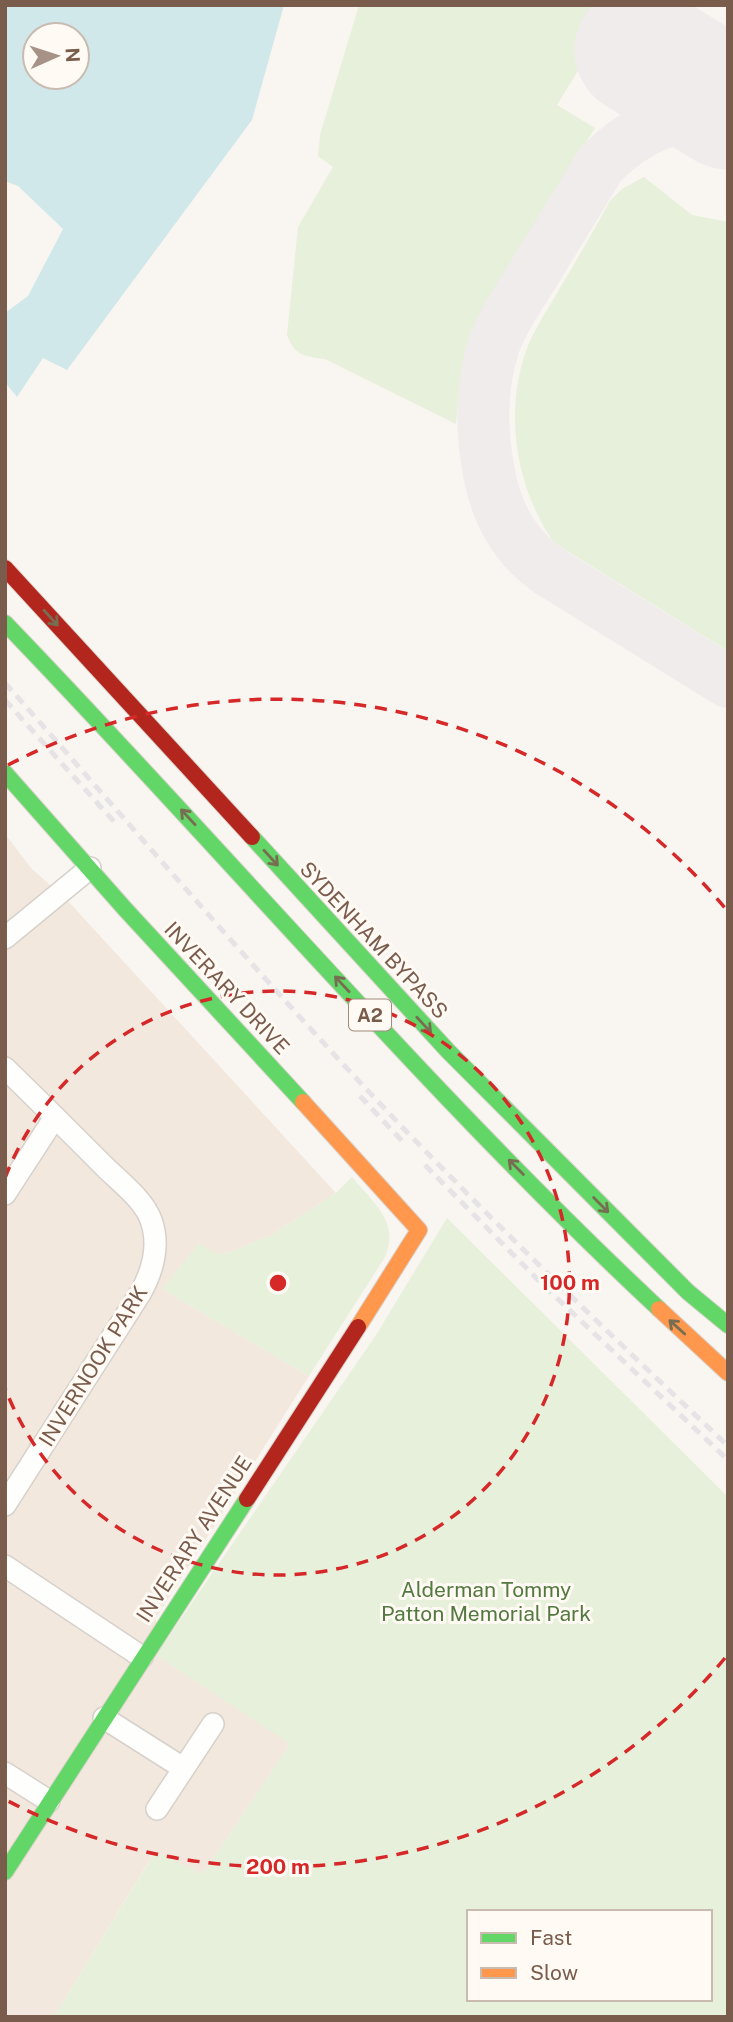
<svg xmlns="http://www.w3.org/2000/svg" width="733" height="2022" font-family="'Public Sans',sans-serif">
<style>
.residential{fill:#f2e8de}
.green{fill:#e7f0db;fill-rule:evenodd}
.water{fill:#d0e8ea;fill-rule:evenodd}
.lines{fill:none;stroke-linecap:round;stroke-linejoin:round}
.taxiway{stroke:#f0ecec;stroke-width:52}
.runway{stroke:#f0ecec;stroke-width:131}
.street-casing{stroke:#d7d1cb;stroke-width:24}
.fast-casing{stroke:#d9d2cb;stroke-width:18}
.slow-casing{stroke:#d9d2cb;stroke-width:18}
.jam-casing{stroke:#d9d2cb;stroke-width:18}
.street{stroke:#fefefd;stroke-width:21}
.fast{stroke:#63d668;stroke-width:16}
.slow{stroke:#ff974d;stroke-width:16}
.jam{stroke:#b3261e;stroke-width:16}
.rail{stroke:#e6e3e7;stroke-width:5;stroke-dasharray:10 7;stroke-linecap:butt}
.oneway{stroke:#776e51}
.ring{fill:none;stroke:#d62828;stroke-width:3.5;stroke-dasharray:12 9}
.labels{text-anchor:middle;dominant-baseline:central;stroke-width:6;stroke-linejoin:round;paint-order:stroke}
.shield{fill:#fffaf3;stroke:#a28b7f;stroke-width:2}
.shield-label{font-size:19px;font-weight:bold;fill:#7a5c4d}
.street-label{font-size:21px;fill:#7a5c4d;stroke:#fffaf3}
.park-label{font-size:21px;fill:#537a41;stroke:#fffaf3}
.centre{fill:#d62828;stroke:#fffaf3;stroke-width:3.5}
.ring-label{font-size:21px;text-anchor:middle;font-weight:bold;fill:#d62828;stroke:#fffaf3;stroke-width:6;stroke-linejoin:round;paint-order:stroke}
</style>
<rect width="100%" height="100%" fill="#f9f5f0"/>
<!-- residential -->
<path class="residential" d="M5,834l27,35 35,31 269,293 -63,41 -42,18 -15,2 -54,35 147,87 -153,242v37l135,88 -88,131 -49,-21 -100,164h-49z"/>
<!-- green -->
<g class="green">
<path d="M359,5h259l-61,100 38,23 -109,175 -25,69 -5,52 -131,-65c-21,-3 -30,-3 -38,-24l11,-108 35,-60 -15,-11 2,-21z"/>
<path d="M644,177l48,38 36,7v429l-174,-108c-36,-53 -49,-120 -31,-183 7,-24 21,-45 34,-67 18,-30 36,-61 53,-92l12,-12z"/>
<path d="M352,1177c21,26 48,44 33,80l-76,119 -147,-87 37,-46 17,11 15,-2 42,-18 63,-41z"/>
<path d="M447,1218l281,279v520h-674l101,-165 48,22 87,-130 -134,-89 220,-320zM469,1912h241v87h-241z"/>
</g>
<!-- water -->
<path class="water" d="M5,5h279l-32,115 -185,250 -24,-12 -26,39 -12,-15v-69l23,-17 35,-67 -45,-43 -13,-5zM35,35h42v42h-42z"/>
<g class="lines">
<!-- taxiway -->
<path class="taxiway" d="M728,117c-53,-6 -91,10 -128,48 -22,37 -45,73 -67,110 -14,22 -30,45 -39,70 -14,42 -13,85 -5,128 8,43 27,76 63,100l176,109"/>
<!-- runway -->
<path class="runway" d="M640,50l88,54"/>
<defs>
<g id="street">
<path d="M5,938l85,-70"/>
<path d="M5,1068c34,33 67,66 100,99 15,15 39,33 46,53 9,25 2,50 -10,72l-136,213"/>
<path d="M5,1194l50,-77"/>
<path d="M5,1566l137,91"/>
<path d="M104,1718l79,50"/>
<path d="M5,1773l44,28"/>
<path d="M157,1809l56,-85"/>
</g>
<g id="fast">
<path d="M5,623c219,227 423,470 654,686"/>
<path d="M5,773l120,136 178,193"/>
<path d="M252,837l196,214 240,241 40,33"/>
<path d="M5,1872l242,-373"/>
</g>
<g id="slow">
<path d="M303,1102l116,128 -61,97"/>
<path d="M659,1309l69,64"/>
</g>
<g id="jam">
<path d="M5,568l247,269"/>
<path d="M247,1499l111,-172"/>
</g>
</defs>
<!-- street casing -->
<use href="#street" class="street-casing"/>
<!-- fast casing -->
<use href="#fast" class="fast-casing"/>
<!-- slow casing -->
<use href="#slow" class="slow-casing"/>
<!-- jam casing -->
<use href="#jam" class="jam-casing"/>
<!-- street -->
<use href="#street" class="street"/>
<!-- fast -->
<use href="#fast" class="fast"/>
<!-- slow -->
<use href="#slow" class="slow"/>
<!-- jam -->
<use href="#jam" class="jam"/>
<!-- rail -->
<g class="rail">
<path d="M5,683c133,150 263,304 402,449 104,108 212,211 321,314"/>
<path d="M5,700l112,125"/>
<path d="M360,1096l43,46"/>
<path d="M425,1165l118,120 185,175"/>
</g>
</g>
<!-- one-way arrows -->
<defs><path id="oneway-shaft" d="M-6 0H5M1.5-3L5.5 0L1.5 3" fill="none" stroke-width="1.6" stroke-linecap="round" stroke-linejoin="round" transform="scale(1.75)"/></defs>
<g class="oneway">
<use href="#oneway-shaft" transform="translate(51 618) rotate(48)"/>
<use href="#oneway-shaft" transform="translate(188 817) rotate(-133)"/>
<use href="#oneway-shaft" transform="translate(271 858) rotate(48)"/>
<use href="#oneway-shaft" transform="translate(342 984) rotate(-133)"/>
<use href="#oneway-shaft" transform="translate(424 1025) rotate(47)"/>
<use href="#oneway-shaft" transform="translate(516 1167) rotate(-135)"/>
<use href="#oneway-shaft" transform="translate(601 1205) rotate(45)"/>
<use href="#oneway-shaft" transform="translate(677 1327) rotate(-138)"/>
</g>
<!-- distance rings -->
<g class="ring">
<path d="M5 1178A292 292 0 1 1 5 1388"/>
<path d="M725 1658A584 584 0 0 1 8 1801M8 765A584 584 0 0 1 725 908"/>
</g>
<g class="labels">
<!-- shield labels -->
<rect class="shield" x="349" y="999.5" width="42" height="31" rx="5"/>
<g class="shield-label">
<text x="370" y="1015">A2</text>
</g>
<!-- street labels -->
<g class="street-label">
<text transform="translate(374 940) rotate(47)">SYDENHAM BYPASS</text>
<text transform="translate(227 988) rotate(47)">INVERARY DRIVE</text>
<text transform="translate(93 1366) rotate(-58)">INVERNOOK PARK</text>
<text transform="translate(194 1539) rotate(-57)">INVERARY AVENUE</text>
</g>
<!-- park labels -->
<g class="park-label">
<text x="486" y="1589">Alderman Tommy<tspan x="486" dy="24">Patton Memorial Park</tspan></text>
</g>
</g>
<circle cx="278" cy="1283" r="10" class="centre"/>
<g class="ring-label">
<text x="570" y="1290">100 m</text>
<text x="278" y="1874">200 m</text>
</g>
<!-- border -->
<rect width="733" height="2022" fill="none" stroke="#7a5c4d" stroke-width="14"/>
<!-- legend -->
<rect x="467" y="1910" width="245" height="91" fill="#fffaf3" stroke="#cabbb1" stroke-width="2"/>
<rect x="481" y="1933" width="35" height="10" fill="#63d668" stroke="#cabbb1" stroke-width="2"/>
<text x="530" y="1945" font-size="21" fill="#7a5c4d">Fast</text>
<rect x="481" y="1968" width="35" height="10" fill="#ff974d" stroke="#cabbb1" stroke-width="2"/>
<text x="530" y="1980" font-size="21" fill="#7a5c4d">Slow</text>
<!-- north arrow -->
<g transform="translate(56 56) rotate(87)"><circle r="33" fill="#fffaf3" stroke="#cabbb1" stroke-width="2"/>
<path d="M0-5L12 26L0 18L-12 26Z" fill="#a69286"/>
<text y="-10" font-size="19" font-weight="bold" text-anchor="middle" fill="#7a5c4d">N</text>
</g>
</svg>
